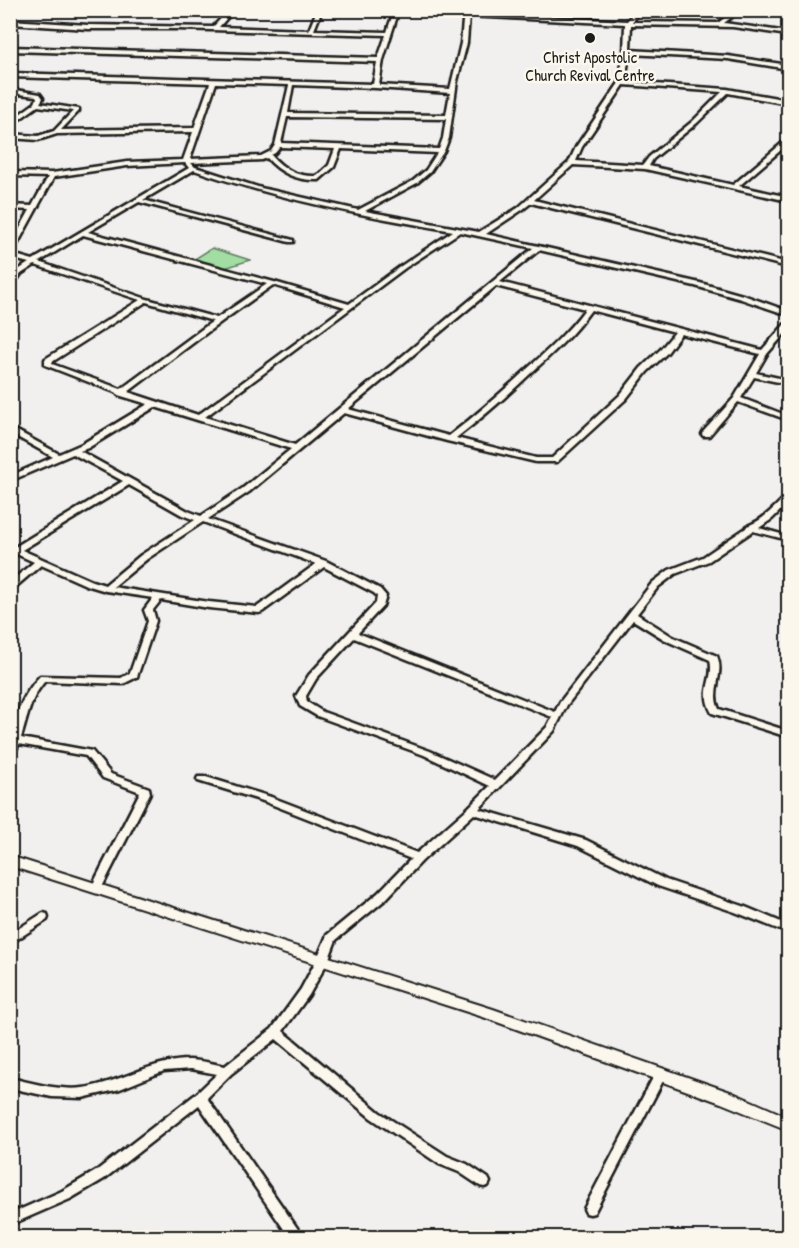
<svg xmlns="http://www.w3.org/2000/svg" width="799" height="1248" font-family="'Patrick Hand',sans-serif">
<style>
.green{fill:#a2dda3;stroke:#5f7c60;stroke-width:1.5}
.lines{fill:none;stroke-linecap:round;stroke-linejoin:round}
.minor-casing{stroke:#1c1c1c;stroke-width:5}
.secondary-casing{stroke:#1c1c1c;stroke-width:4}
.minor{fill:#fbf7ec;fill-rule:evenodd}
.secondary{fill:#fbf7ec;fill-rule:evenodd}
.poi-dot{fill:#1c1c1c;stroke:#fbf7ec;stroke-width:2}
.labels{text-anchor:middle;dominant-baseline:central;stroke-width:5;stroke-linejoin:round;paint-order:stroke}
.far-poi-label{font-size:16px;fill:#1c1c1c;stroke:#fbf7ec}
</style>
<rect width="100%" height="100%" fill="#f1f0ef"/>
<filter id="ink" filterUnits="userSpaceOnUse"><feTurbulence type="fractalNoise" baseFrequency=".0167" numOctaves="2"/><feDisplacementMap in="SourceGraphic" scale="12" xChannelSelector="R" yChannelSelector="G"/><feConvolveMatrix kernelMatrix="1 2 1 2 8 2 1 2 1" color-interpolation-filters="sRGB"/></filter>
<g filter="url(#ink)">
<!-- green -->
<path class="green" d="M212,248l38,12 -28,9 -29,-9z"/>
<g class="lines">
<defs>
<g id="minor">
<path d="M229,10h5l-15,17 90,3 8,-20h5l-8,20 73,2 7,-22h5l-16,50 -4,25 71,4 11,-46 3,-33h6l-1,3 158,8 9,-11h5l-9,12 86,1 17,-13h6l-17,13 64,9v3l-55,-8 -102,-2 -1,25 98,6 60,9v4l-60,-10 -99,-5 -4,28 102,7 61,11v4l-60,-11 -31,30 -44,36 -4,7 84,19 53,-45 2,-1v5l-49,42 49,11v4l-143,-32 -72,-4 -39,35 254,63v4l-257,-64 -9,7 -36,24 214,49 46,13 42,15v4l-47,-16 -46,-13 -156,-36 -39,32 262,68 23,-26h3v6l-21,24 -11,19 32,7v4l-34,-7 -13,21 47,18v4l-50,-18 -29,34h-6l-1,-2 1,-2 31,-34 26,-44 -79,-20 -14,19 -20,19 -21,27 -69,63h-21l-89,-21 -103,-28 -95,79 -41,27 118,42 54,28 6,7 -3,10 -25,27 197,79 5,-10 92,-119 17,-13 34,-13 43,-29 1,-2c15,-5 27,-18 38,-29h3v6l-16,16 -13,9 29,8v4l-35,-9 -44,30 -34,13 -17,13 -21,27 36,23 44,19c8,18 -7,35 2,53l69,22v6l-76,-24c-13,-23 3,-33 -2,-53l-43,-19 -34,-21 -66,85 -13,26 -75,78 107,31 80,40 77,26 45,19v8l-53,-21 -77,-26 -80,-40 -104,-32 -52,47 -36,38 -50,41 -8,21 -19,34 -26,36 96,81 68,44 20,8 21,14 2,4 -2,4 -4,1 -4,-1 -21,-14 -20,-8 -68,-46 -95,-79 -45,35 -24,24 97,140h-14l-91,-133 -95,74 -34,20 -60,26v-11l52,-23 34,-20 100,-77 21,-20 -26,-5 -27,2 -44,18 -38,9 -30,-1 -42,-9v-10c24,5 49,13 73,10 37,-5 69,-28 106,-28 12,0 24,4 36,6l47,-37 29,-40 15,-28 11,-26 51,-42 33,-34 -148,-58 -65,-20 -1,-2 1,-2h8l65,20 146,56 51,-45 22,-22 -66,-31 -107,-39 -17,-10 -4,-10 13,-21 67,-72 1,-7 -3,-3 -50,-26 -62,45 -3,1 -50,-5 -48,-8 -8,10 3,11 -19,56 -14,7 -78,-3c-15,17 -17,35 -24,57l71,13 19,23 38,14 1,5 -50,98h-8l-1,-3 49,-96 -37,-14 -17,-22 -67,-12 -6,11 -3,1c0,-29 10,-59 30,-80l81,2 9,-5 18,-52 -4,-11 9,-12 -47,-7 -20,-6 -45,-20 -28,24 -3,1v-8l24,-20 -24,-11v-5l5,1 108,-66 -50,-27 -63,27v-5l43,-19 -43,-24v-6l49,27 23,-10 66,-40 -30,-9 -1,-2 -72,-28v-6l95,-59 -105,-35 -14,9 -9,13 -2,1c0,-14 8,-18 19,-25l-19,-5v-12l20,-36 -20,-1v-4l22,1 16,-29 -38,-1v-4l42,1 75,-11 56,-2 10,-28 -136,2 -19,6 -28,-2v-4l28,2 16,-5 19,-20 -35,-5 -28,20v-5l25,-18 2,-5 -1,-2 -26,-3v-4l30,5 3,4 -3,5 39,6v2l-18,19 133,-2 16,-45 -200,-6v-4l363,11 4,-22 -367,-11v-4l368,11 8,-23 -209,-6h-89l-78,-5v-4l78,5 125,2zM469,16l156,8 -1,28 -5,31 -43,64 -7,15 -51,46 -39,24 -114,-21 52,-28 13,-11 14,-21 5,-13 8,-57 10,-38zM216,83l73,2 -14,60 -4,6 -10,5 -71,3zM293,85l83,3 74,5 -4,22 -158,-2zM624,85l98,7 -29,29 -44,36 -6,8 -67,-4 6,-14zM287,117l159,2 -3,19 -4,11 -158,-6zM280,147l55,2 -6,16 -12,11c-19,1 -33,-6 -46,-21l4,-2zM341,149l96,4 -11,17 -13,11 -55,29 -97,-22 -66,-21 -4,-4 71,-3 5,-2c14,16 31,23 52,22l15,-13zM185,163l4,5 -156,92 -21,-6 42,-77 73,-11zM194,170c84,29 171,46 259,61l-52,35 -52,38 -75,-22 -186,-50 51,-30 150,40h4v-2l-150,-40zM460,232l73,16 -238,197 -90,-28 200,-149zM83,235l184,49 -50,34 -70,-19 -108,-37zM273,285l72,22 -147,108 -70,-23 93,-70zM496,286l89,23c-17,23 -37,41 -58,60 -26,24 -51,46 -78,67l-101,-27zM146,302l67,19 -92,68 -69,-25v-2zM591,310l84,22 -14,17 -20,19 -21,27 -68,63h-16l-80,-20c26,-20 50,-41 74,-64 23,-21 43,-39 61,-64zM155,407l136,42 -48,39 -42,28 -13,-5 -108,-60 8,-3zM129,485l53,30 13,5 -54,35 -36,30 -13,-4 -70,-31zM203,522l113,42 -59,43 -48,-5 -96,-15 34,-28zM354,638l198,79 -5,10 -52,53 -65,-29 -107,-39 -16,-10 -1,-6 10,-17z"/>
<path d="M780,10h8v3l-8,-2z"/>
<path d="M43,913l4,1 1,3 -1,3 -37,24v-10z"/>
<path d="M660,1070l4,2 2,3 -72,138 -4,1 -4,-1 -2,-4 2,-4 70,-133z"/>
</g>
<path id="secondary" d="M10,856l483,153 240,84 55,24v13l-67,-27 -238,-86 -473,-151z"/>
</defs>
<!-- minor casing -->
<use href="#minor" class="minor-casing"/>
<!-- secondary casing -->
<use href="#secondary" class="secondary-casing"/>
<!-- minor -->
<use href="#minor" class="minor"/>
<!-- secondary -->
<use href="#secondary" class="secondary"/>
</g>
</g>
<!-- markers -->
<circle class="poi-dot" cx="590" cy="38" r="6"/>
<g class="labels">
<!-- far-poi labels -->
<g class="far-poi-label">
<text x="590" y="57">Christ Apostolic<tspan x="590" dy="18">Church Revival Centre</tspan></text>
</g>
</g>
<!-- margin -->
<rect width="799" height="1248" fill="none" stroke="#fbf7ec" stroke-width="36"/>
<rect x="18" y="18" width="763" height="1212" fill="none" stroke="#1c1c1c" stroke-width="2" filter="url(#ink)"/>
</svg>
